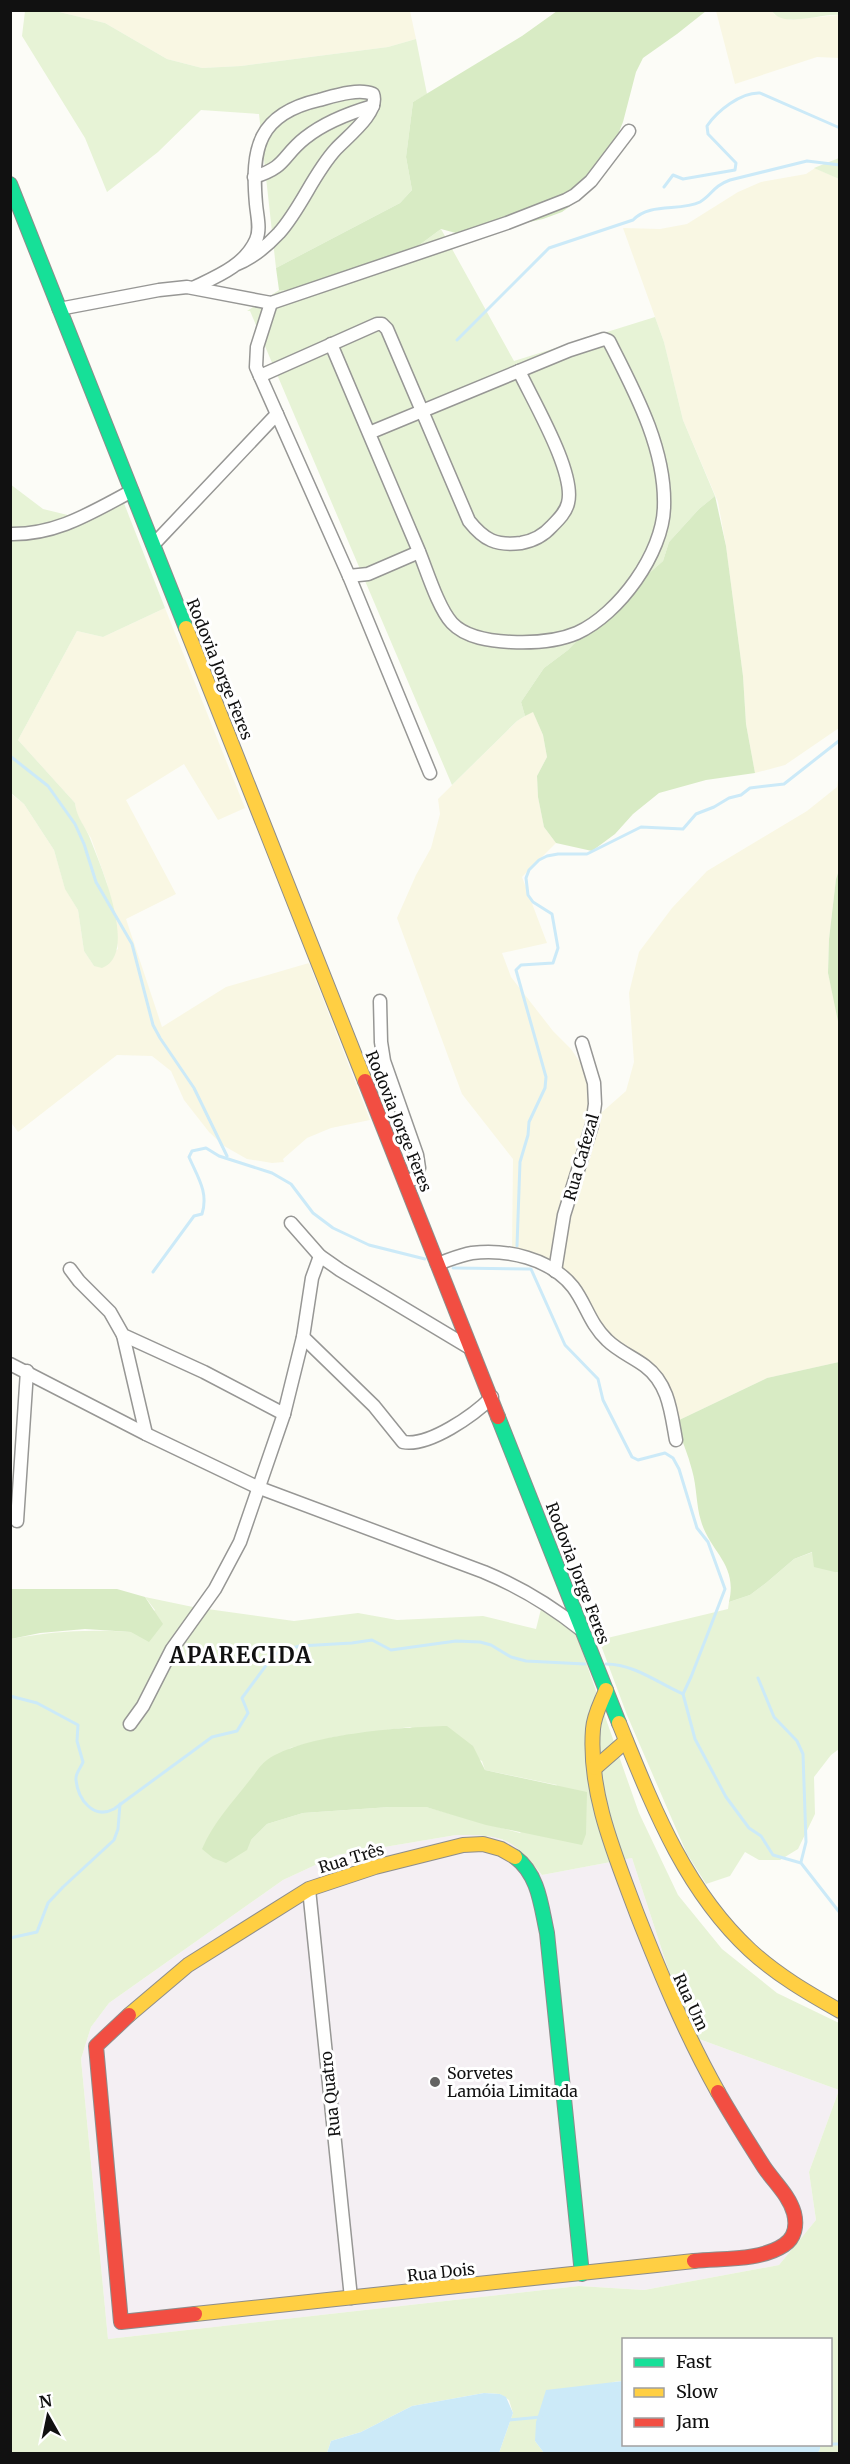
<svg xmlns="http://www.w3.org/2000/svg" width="850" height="2464" font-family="Merriweather,serif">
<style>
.industrial{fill:#f4eff3}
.farmland{fill:#f9f7e3}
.green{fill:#e7f3d6;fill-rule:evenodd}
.forest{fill:#d8ebc4}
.water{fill:#cceaf8}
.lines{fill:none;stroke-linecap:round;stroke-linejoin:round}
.stream{stroke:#cceaf8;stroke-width:3}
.street-casing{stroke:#979795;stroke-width:15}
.fast-casing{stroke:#8d8d8b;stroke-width:16}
.slow-casing{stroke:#8d8d8b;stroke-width:16}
.jam-casing{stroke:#8d8d8b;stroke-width:16}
.street{stroke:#fffffe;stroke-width:12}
.fast{stroke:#16e098;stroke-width:14}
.slow{stroke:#ffcf43;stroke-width:14}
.jam{stroke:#f24e42;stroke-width:14}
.poi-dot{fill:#636362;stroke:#fff;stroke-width:2}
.labels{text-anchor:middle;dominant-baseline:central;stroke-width:6;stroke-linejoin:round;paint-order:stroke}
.street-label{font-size:16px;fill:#111;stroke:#fff}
.poi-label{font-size:16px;fill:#111;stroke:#fff;text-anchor:start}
.district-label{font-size:22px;font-weight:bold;letter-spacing:1.5px;fill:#111;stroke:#fff}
</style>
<rect width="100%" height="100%" fill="#fcfcf7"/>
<!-- industrial -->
<path class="industrial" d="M456,1835h34l25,10 27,30 90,-17 40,123 27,58 140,51 -30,82 7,48 -37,45 -135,25 -65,-4 -471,53 -27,-280 10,-32 18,-24 174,-123 54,-25z"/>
<!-- farmland -->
<g class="farmland">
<path d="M55,11h355l6,28 -28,8 -147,19 -39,2 -35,-9 -62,-36z"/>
<path d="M716,11h56l3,4 16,5 48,-5v43l-22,-1 -82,27z"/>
<path d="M815,168l24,11v549l-54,37 -30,8 -9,-49 -3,-48 -17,-130 -8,-44 -35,-82 -19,-78 -41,-114 37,1 27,-5 51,-32 23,-10 45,-8z"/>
<path d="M165,608l80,200 -27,12 -34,-56 -58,36 50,94 -50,25 36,108 64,-40 83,-24 61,157 -39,8 -24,10 -24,21 1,3 -12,1 -25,-4 -23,-13 -15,-14 -25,-32 -13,-29 -19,-15 -35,-1 -99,77 -8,-11v-328l14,11 30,46 11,38 13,22 6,41 10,15 24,-17 -11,-66 -16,-45 -14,-22 -2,-13 -57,-63 59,-109 26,6z"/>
<path d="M533,711l10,24 4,22 -10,19 1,21 6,30 12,16 -34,34 25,66 -45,10 9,24 42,54 18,18 19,28 11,36 25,-22 8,-29 -5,-69 10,-41 33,-44 35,-37 100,-60 30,-24 2,-14v97l-3,9 -7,60 -1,34 12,53 -1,336 -72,16 -92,44 -36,-62 -20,-11 -57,-75 -50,-24 1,-91 -51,-65 -65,-176 19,-43 15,-27 9,-34 -2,-15 79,-78z"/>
</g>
<!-- green -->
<g class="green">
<path d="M25,11h30l50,12 62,36 35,9 39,-2 147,-19 28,-8 11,55 -14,8 -7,55 6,33 -12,13 -124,65 -17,-154 -58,-4 -43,42 -51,40 -22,-54 -63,-102z"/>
<path d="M772,11h67v4c-18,-2 -55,14 -67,-4z"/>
<path d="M839,158v21l-25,-11z"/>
<path d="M441,229l73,132 141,-44 9,25 19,78 32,76 -16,13 -30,33 -6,19 -59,52 -36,37 -24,18 -23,34 4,14 -8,5 -65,64 -202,-474h-3l32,-21 22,1 90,-25z"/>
<path d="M10,484l33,25 37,9 40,-25 45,115 -62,29 -26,-6 -59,109 57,63c2,17 11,23 16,38 10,26 48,113 11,127l-8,-2 -10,-15 -6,-41 -13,-21 -11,-39 -30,-46 -13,-11z"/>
<path d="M813,1552l24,21h2v176l-8,6 -17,22 1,37 -17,35 -18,11h-21l-14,-8 -15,24 -24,8 -19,-30 -60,-139 -28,-75 129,-31 1,-7 21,-7 16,-12 28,-24z"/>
<path d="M145,1597l48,10 101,14 64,-8 39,7 86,-4 53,13 7,-28 26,13 70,199 39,82 44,54 55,44 62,30v430h-22l3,-4v-4l10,-1v-104h-206l-1,41 -10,1 -78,59 9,12h-45l14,-40 -4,-13 -9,-6 -16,-1 -72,13 -51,26 -30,9 -4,12h-316v-814c41,-8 78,-10 120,-7l24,-22zM410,1727l72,34 3,9 72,15 -37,48 -94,-26h-36l-87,6 -36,11 -16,16 39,-92 44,-11zM456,1835c48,0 55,2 86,40l90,-17 40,123 27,58 140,51 -30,82 7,48 -37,45 -135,25 -65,-4 -471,53 -27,-280 10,-32 18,-24 174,-123 54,-25z"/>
</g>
<!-- forest -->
<g class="forest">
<path d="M557,11h149l-29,23 -34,24 -7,14 -13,50 -9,22 -37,57 -15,11 -19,7 -76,17 -26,-7 -50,37 -90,25 -22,-1 -3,-22 124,-65 12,-13 -6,-33 7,-55 109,-66z"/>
<path d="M715,496l11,50 17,130 3,48 9,49 -49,7 -47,13 -26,21 -18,20 -23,17 -36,-8 -12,-16 -6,-30 -1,-21 10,-19 -4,-22 -10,-23 -8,4 -4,-14 23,-34 24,-18 36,-37 59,-52 6,-19 30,-33z"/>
<path d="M839,870h1l-1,156 -11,-53 1,-34 7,-60z"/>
<path d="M839,1362v211l-25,-6 -2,-15 -18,7 -28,24 -16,12 -21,7c9,-38 -19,-50 -28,-81 -5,-16 -4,-34 -9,-51 -4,-16 -11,-32 -17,-48l92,-44z"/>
<path d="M11,1585l1,4h105l28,8 18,27 -14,18 -18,-10 -46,-3 -45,4 -29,6z"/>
<path d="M447,1726l26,20 12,24 102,22 -1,42 -4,11 -96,-20 -60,-18h-36l-87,6 -36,11 -16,16 -4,10 -21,13 -13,-5 -11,-9c11,-26 30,-46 47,-68 6,-7 11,-16 18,-21 37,-26 134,-33 180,-34z"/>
</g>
<!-- water -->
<g class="water">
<path d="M623,2381l1,63h196v5l-3,5 -273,-1 -9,-12 1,-19 10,-32z"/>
<path d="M484,2393l16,1 6,3 7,16 -14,40h-172l4,-12 30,-9 51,-26z"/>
</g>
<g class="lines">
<!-- stream -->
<g class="stream">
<path d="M835,10l5,1"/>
<path d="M664,187l9,-12 10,4 52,-9 1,-7 -28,-29 -1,-8c10,-15 34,-34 53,-33l80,35"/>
<path d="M457,340l92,-92 84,-28c17,-18 47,-8 67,-18 12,-7 13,-16 30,-22l77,-19 33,4"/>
<path d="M10,756l38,30 27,38 9,20 12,38 36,62 21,81 7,13 34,50 33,68"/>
<path d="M517,1246l3,-84 8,-27 1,-13 16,-34 1,-11 -30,-107 5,-5 32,-2 5,-15 -6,-34 -19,-12 -5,-7 -2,-17 3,-8 10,-10 8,-4 11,-2h29l54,-27 42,2 13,-15 18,-7 15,-9 12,-3 9,-7 34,-4 56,-44"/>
<path d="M453,1268l78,1 34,76 33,34 5,21 29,57 6,3 27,-7 8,5 6,11 18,59 11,14 17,47 -34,88 -8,17 12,45 31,58 23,31 12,8 12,19 28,8 39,50"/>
<path d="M153,1272l41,-56 8,-2c7,-22 -5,-38 -13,-57l3,-6 14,-3 13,8 53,17 19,11 22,29 20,15 36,17 56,14"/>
<path d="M606,1664c28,0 52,19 77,30"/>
<path d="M758,1678l16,39 23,24 6,13 3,88 -5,20"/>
<path d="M10,1696l27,7 41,22 -1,16 6,21c-2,6 -8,11 -7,18 2,19 17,40 38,29l98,-72 25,-6 11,-18 -6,-15 31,-42 8,-5 19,-5 52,-3 20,-3 19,10 65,-9 24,1 11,3 20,12 15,4 59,3"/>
<path d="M10,1938l27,-6 11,-29 15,-16 51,-47 4,-11 2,-25"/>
<path d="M509,2420l32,-3"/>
<path d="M830,2444h10"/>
</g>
<defs>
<g id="street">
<path d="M254,177c33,-10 28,-21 51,-39 20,-16 44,-25 68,-32"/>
<path d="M195,287c23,-11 50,-22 61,-47 5,-11 1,-24 0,-36 -5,-56 2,-90 63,-104 15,-4 39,-12 54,-6 7,18 -26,43 -37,55 -23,25 -34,58 -57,84 -13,14 -26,25 -44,32"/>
<path d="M271,303l-14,44 -1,20 93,209 81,197"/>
<path d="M59,309l100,-19 28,-3 84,16 236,-80 59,-23 9,-5 16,-14 38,-50"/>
<path d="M331,344c29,68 58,136 87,205 8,19 20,59 34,74 14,15 39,18 59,19 22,1 45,0 66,-9 42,-19 86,-80 87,-126 2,-58 -29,-115 -55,-166l-5,-2 -34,11 -201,83"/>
<path d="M260,376l117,-52h5l5,5 82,192c15,19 27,25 52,22 12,-2 23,-8 31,-17 7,-7 14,-14 16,-23 8,-30 -35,-102 -49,-132"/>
<path d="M10,534c47,1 82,-22 122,-43"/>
<path d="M153,545l124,-131"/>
<path d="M349,576l19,-2 51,-22"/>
<path d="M380,1001l1,41 3,19 33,94 2,13 -3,9 -10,6"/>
<path d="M291,1223l29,33 20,14 130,78"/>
<path d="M437,1264c12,-4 23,-9 35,-11 35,-4 78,5 101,34 13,17 17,37 34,53 11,11 26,17 38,26 24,18 26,47 31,74"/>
<path d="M70,1269l9,12 31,31 13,23 81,37 80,42"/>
<path d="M555,1271l9,-56 28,-90 3,-21 -1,-21 -12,-40"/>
<path d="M123,1335l23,99"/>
<path d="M303,1337l71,69 29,36c26,5 71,-27 89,-45"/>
<path d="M10,1364l136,70 111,53 227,85c36,15 66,33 96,57"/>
<path d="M17,1521l10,-150"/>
<path d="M130,1724l13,-18 29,-57 43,-60 25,-47 44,-128 19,-77 9,-59 8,-22"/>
<path d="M309,1889l42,409"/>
</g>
<g id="fast">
<path d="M10,184l176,444"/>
<path d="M498,1417l121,306"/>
<path d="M515,1857c24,18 26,49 32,76l35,341"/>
</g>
<g id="slow">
<path d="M186,628l179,453"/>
<path d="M606,1690c-5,13 -12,25 -13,39 -5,64 22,126 44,185 24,61 49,121 81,178"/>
<path d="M619,1723c33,81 65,166 131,227 27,25 58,43 90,61"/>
<path d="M595,1768l31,-27"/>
<path d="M129,2015l59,-50 121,-76 66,-22 88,-22 20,-1 18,5 14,8"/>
<path d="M195,2314l499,-53"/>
</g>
<g id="jam">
<path d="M365,1081l133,336"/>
<path d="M129,2015l-33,31 25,276 74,-8"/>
<path d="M694,2261c28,-3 66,0 90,-16 11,-7 13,-20 10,-32 -5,-18 -20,-31 -30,-46 -16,-25 -31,-49 -46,-75"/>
</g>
</defs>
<!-- street casing -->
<use href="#street" class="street-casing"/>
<!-- fast casing -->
<use href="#fast" class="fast-casing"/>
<!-- slow casing -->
<use href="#slow" class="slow-casing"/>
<!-- jam casing -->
<use href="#jam" class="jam-casing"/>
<!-- street -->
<use href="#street" class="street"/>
<!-- fast -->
<use href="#fast" class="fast"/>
<!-- slow -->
<use href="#slow" class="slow"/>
<!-- jam -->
<use href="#jam" class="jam"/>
</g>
<!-- markers -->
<circle class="poi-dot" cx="435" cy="2082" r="6"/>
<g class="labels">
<!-- street labels -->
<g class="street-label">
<text transform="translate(220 669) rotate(68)">Rodovia Jorge Feres</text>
<text transform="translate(399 1121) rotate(68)">Rodovia Jorge Feres</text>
<text transform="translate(581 1157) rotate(-74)">Rua Cafezal</text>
<text transform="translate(578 1573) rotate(69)">Rodovia Jorge Feres</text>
<text transform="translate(351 1858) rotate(-17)">Rua Três</text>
<text transform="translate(691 2002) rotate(65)">Rua Um</text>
<text transform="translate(330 2094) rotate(-96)">Rua Quatro</text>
<text transform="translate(441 2272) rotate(-6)">Rua Dois</text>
</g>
<!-- poi labels -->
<g class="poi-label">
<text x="447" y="2073">Sorvetes<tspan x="447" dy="18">Lamóia Limitada</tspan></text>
</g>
<!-- district labels -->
<g class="district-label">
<text x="241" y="1655">APARECIDA</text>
</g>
</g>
<!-- border -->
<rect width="850" height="2464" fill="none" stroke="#111111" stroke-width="24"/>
<!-- legend -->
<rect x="622" y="2338" width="210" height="108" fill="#ffffff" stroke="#a0a0a0" stroke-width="1.5"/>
<rect x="634" y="2358" width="30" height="9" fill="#16e098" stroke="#a0a0a0" stroke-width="1.5"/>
<text x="676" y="2368" font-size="18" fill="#111111">Fast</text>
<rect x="634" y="2388" width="30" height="9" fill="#ffcf43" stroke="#a0a0a0" stroke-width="1.5"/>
<text x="676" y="2398" font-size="18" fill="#111111">Slow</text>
<rect x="634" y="2418" width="30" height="9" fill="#f24e42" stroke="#a0a0a0" stroke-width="1.5"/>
<text x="676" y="2428" font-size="18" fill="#111111">Jam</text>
<!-- north arrow -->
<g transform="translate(48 2416) rotate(351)" stroke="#ffffff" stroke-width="4.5" paint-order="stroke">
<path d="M0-4.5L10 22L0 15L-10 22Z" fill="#111111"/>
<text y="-9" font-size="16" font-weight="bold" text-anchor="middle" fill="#111111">N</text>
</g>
</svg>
